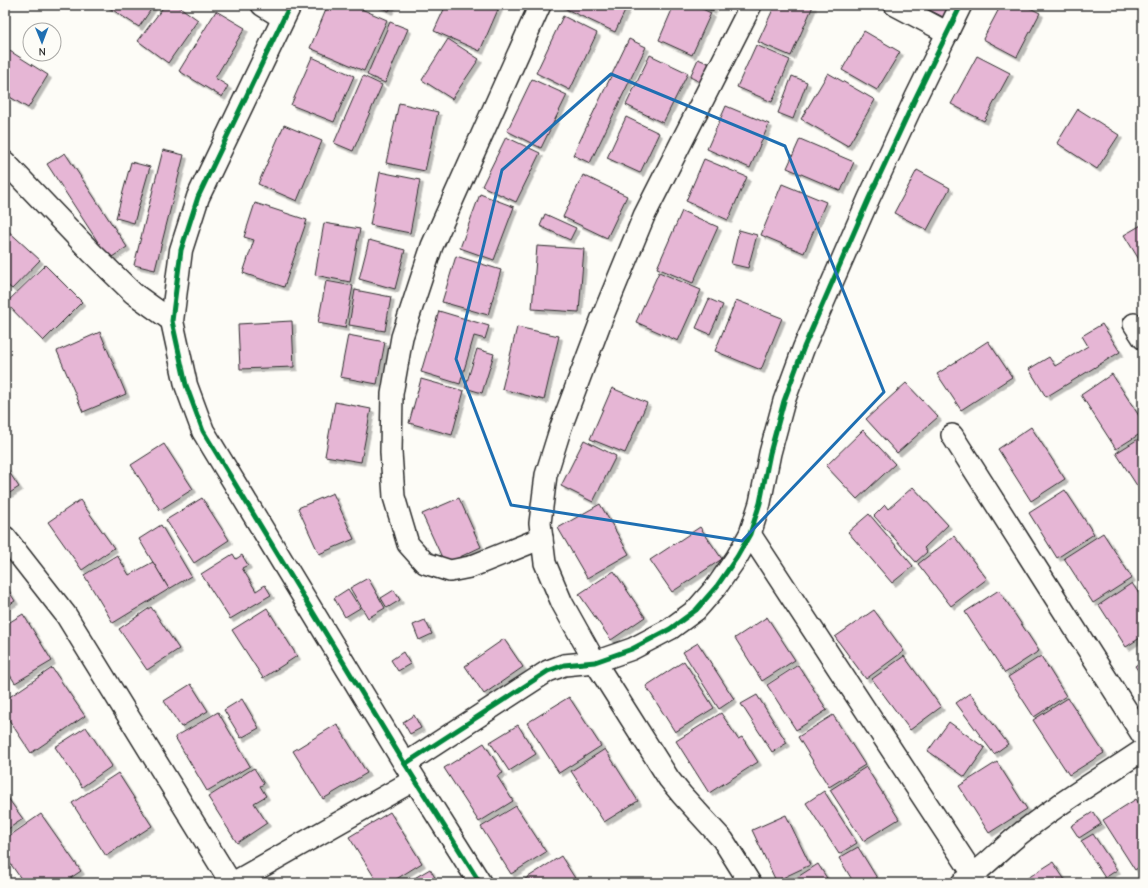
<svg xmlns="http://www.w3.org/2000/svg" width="1148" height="888" font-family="'Comic Neue',sans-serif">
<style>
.building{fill:#e6b6d5;stroke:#2b2b2b;filter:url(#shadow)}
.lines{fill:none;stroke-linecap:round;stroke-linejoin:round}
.street-casing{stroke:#2b2b2b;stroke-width:24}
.secondary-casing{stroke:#2b2b2b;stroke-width:25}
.street{stroke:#fdfcf7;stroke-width:21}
.secondary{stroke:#fdfcf7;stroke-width:22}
.cycleway-casing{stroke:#fdfcf7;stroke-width:8}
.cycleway{stroke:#00873e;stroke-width:5}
.marked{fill:none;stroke:#1f6fb2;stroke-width:3;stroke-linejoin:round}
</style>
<defs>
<filter id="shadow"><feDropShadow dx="3.5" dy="3.5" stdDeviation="0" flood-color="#0004"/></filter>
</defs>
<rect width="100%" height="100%" fill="#fdfcf7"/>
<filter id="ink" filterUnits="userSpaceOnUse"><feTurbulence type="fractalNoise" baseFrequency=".025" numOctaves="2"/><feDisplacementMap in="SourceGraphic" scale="8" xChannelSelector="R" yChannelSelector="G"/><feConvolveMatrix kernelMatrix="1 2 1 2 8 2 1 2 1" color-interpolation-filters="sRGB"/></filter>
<g filter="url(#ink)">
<!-- building -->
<g class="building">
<path d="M105,5h49l-15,22z"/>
<path d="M165,5h12l21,15 -30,43 -30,-22z"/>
<path d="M328,5h24l35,15 -23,51 -54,-23z"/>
<path d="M376,5h16l-3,6z"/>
<path d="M446,5h54l-20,46 -46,-20z"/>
<path d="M565,5h63l-13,27 -51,-24z"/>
<path d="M674,5h20l17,8 -19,42 -33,-15z"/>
<path d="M699,5h16l-3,6z"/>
<path d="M775,5l38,1 -22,50 -33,-14z"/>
<path d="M920,5h31l-6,13z"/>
<path d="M1001,5h23l16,8 -23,44 -34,-18z"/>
<path d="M216,11l29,17 -30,50 13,8 -6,11 -43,-26z"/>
<path d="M563,16l34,17 -27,57 -34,-17z"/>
<path d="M390,22l18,7 -23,54 -18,-8z"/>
<path d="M864,31l36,21 -23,38 -35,-20z"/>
<path d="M448,39l31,20 -27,40 -30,-19z"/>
<path d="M629,39l17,8 -56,116 -17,-8z"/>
<path d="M756,45l34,15 -18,42 -35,-15z"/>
<path d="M5,48l43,27 -20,33 -23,-14z"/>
<path d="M650,55l38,18 -25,50 -37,-18z"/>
<path d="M977,56l33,17 -26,48 -33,-17z"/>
<path d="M312,57l42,19 -20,46 -43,-17z"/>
<path d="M698,59l12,5 -8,19 -12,-6z"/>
<path d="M828,73l47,27 -27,46 -47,-27z"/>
<path d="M363,76l19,9 -29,66 -19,-8z"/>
<path d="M792,76l15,6 -14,37 -15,-6z"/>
<path d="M532,79l35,16 -26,53 -34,-17z"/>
<path d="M399,103l39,9 -13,59 -39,-8z"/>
<path d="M726,106l43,18 -19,44 -43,-19z"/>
<path d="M1078,109l41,26 -22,34 -40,-26z"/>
<path d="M626,117l33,16 -19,40 -33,-15z"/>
<path d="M284,125l38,16 -25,60 -39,-17z"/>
<path d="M506,137l34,16 -24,49 -34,-16z"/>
<path d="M800,139l54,23 -13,29 -54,-23z"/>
<path d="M163,150l21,5 -29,115 -21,-5z"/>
<path d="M65,153l62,94 -18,12 -62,-95z"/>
<path d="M704,159l43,18 -19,43 -42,-19z"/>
<path d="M131,162l19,5 -16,56 -18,-5z"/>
<path d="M917,170l33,18 -23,42 -33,-17z"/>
<path d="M380,172l40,8 -10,53 -40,-8z"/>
<path d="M583,175l44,21 -20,42 -44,-21z"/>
<path d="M782,184l44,18 -22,51 -43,-18z"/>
<path d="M480,194l34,13 -20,53 -34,-12z"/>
<path d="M255,203l52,17 -23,67 -41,-14 11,-33 -10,-3z"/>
<path d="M682,211l36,16 -25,56 -36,-15z"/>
<path d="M545,214l31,14 -6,12 -30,-14z"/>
<path d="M324,223l36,6 -10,53 -35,-7z"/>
<path d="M1143,224v42l-19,-31z"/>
<path d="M5,228l35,32 -28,29 -7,-6z"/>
<path d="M739,230l18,5 -9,33 -17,-4z"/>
<path d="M369,240l36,10 -10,39 -36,-10z"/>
<path d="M537,246l47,3 -5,63 -47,-3z"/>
<path d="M456,256l45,14 -13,45 -46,-13z"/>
<path d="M45,265l37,37 -39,39 -37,-38z"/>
<path d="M659,272l42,18 -23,51 -42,-19z"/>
<path d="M326,281l27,5 -8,42 -27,-5z"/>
<path d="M355,290l36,7 -6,34 -36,-6z"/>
<path d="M709,299l14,6 -13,29 -14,-6z"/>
<path d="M736,300l46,18 -21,52 -46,-19z"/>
<path d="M439,311l50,15 -4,13 -11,-3 -14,48 -39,-12z"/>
<path d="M292,321l2,46 -54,2 -2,-45z"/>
<path d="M1102,324l18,28 -74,45 -17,-28 20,-12 6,9 33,-20 -6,-10z"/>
<path d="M517,327l42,9 -15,64 -42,-11z"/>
<path d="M100,332l26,62 -43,18 -26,-61z"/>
<path d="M348,335l37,7 -8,42 -37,-7z"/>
<path d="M988,341l24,36 -51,33 -24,-36z"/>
<path d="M477,349l17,5 -12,39 -17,-5z"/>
<path d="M1112,374l31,48v10l-27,17 -35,-54z"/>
<path d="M421,379l43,12 -12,44 -43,-12z"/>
<path d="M906,383l32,34 -41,36 -31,-34z"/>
<path d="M612,388l35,15 -22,50 -35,-14z"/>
<path d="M335,402l36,7 -10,53 -36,-6z"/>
<path d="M1031,427l34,52 -34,22 -33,-52z"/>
<path d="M863,430l32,34 -38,35 -31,-33z"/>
<path d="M1143,436v59l-27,-42z"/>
<path d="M584,440l32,16 -23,46 -32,-16z"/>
<path d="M164,444l29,45 -33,21 -29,-45z"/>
<path d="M5,466l14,21 -14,9z"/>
<path d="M913,487l35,38 -24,23 3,4 -11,10 -42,-46 11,-11 3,4z"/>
<path d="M1065,490l29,44 -37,24 -28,-45z"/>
<path d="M333,493l21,46 -35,15 -21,-46z"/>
<path d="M202,498l27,42 -35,23 -28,-43z"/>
<path d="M459,498l22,49 -36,17 -23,-50z"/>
<path d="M80,500l34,48 -32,22 -34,-48z"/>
<path d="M600,504l29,50 -42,24 -29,-50z"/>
<path d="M869,514l44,52 -21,17 -44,-51z"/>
<path d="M161,525l30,51 -22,13 -30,-50z"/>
<path d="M700,527l22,32 -50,33 -22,-32z"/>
<path d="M1103,533l29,45 -39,25 -29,-45z"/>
<path d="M954,536l33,43 -36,27 -33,-42z"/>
<path d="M233,554l3,5 6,-4 6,10 -6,3 14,23 9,-6 6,10 -41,24 -29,-45z"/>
<path d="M117,555l12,20 24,-13 16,27 -56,34 -29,-48z"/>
<path d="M614,571l31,46 -34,23 -32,-46z"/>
<path d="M368,578l17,30 -17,10 -18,-30z"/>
<path d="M1132,583l11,17v36l-17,11 -27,-42z"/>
<path d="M5,585l10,16 -10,6z"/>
<path d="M348,589l12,19 -15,9 -11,-19z"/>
<path d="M394,590l6,10 -13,8 -6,-10z"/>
<path d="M999,590l40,61 -34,22 -40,-61z"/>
<path d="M151,607l28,42 -32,21 -28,-41z"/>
<path d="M267,608l30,48 -34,22 -31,-48z"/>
<path d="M874,610l30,41 -38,28 -31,-42z"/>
<path d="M23,614l29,47 -37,22 -10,-16v-42z"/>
<path d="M767,617l28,43 -33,21 -27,-43z"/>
<path d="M425,620l7,14 -13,6 -6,-15z"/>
<path d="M504,639l19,28 -39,27 -19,-28z"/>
<path d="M698,643l36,56 -15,10 -36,-57z"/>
<path d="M403,652l7,12 -12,7 -7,-11z"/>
<path d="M904,656l37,51 -31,23 -38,-51z"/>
<path d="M1041,656l25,40 -32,21 -26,-40z"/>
<path d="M1143,660v18l-8,-12z"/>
<path d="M684,661l30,47 -39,24 -29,-46z"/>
<path d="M798,665l29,45 -31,20 -29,-45z"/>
<path d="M52,668l33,48 -54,37 -26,-39v-14z"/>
<path d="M191,684l17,27 -27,16 -17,-26z"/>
<path d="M970,693l38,51 -14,10 -38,-51z"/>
<path d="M757,695l30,48 -15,9 -31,-48z"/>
<path d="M569,697l32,49 -42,27 -32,-50z"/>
<path d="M1068,698l36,55 -35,22 -36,-55z"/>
<path d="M242,699l17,29 -18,10 -17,-28z"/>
<path d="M218,712l32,54 -43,25 -32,-54z"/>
<path d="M721,713l17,26 4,-2 16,25 -49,31 -33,-52z"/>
<path d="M414,715l7,13 -11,6 -7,-12z"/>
<path d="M833,715l32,50 -36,22 -31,-50z"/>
<path d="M949,722l36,26 -20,29 -37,-26z"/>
<path d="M337,724l30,49 -44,26 -30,-48z"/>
<path d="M518,725l18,29 -27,17 -19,-29z"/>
<path d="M86,727l26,39 -30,21 -27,-40z"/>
<path d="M484,743l19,30 -6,3 16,25 -34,21 -35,-54z"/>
<path d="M605,749l33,52 -34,21 -33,-51z"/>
<path d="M997,762l30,47 -38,24 -30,-47z"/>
<path d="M866,767l33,52 -36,22 -33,-51z"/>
<path d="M254,768l10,16 -4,2 6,10 -12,7 13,20 -30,20 -29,-46z"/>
<path d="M118,773l34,53 -46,30 -34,-53z"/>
<path d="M824,791l33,52 -18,11 -33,-51z"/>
<path d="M5,794l18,25 -18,12z"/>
<path d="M1136,799l7,10v55l-8,6 -32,-50z"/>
<path d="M516,806l30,46 -35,22 -30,-47z"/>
<path d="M390,812l32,51 -32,20h-12l-29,-46z"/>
<path d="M1093,812l8,12 -22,14 -8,-12z"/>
<path d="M41,814l40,57 -18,12h-39l-19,-27v-17z"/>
<path d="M786,815l24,50 -34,16 -24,-51z"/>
<path d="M1093,834l24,36 -12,8 -24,-37z"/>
<path d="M858,847l22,36h-26l-15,-25z"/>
<path d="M561,856l17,27h-55l-1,-2z"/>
<path d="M1053,862l14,21h-43l-1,-2z"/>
<path d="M818,864l12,19h-42z"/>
<path d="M430,869l8,14h-32z"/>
</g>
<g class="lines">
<defs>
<g id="street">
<path d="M262,5l21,13"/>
<path d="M540,5l-108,241 -30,91 -10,57 -1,58 3,45 14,47 17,19 25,8 20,-4 72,-29"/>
<path d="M895,5l53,28"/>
<path d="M5,162l87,91 41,40 39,28"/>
<path d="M1134,324l9,14"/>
<path d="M952,435l191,301"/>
<path d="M750,534l229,349"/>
<path d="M5,537l61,78 165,268"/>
<path d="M405,764l143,-93 16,-6 31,-3 37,-13 38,-20 26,-19 21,-24 20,-29 13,-23 10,-31 10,-50 14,-52 20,-54 65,-149 46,-99 46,-94"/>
<path d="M233,883l181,-103"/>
<path d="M750,883l-27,-43 -41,-45 -13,-16 -74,-117 -33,-59 -17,-40 -5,-40 6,-48 15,-48 41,-109 42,-102 107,-211"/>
<path d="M962,883c19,-13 35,-30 53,-45 40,-33 85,-59 128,-88"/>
</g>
<path id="secondary" d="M290,5l-92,192 -17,53 -9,71 14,64 17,46 202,333 75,119"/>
</defs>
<!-- street casing -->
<use href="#street" class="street-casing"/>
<!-- secondary casing -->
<use href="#secondary" class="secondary-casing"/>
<!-- street -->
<use href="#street" class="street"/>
<!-- secondary -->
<use href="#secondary" class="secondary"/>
<defs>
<g id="cycleway">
<path d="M290,5l-92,192 -17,53 -9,71 14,64 17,46 202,333 75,119"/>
<path d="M405,764l143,-93 16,-6 31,-3 37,-13 38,-20 26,-19 21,-24 20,-29 13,-23 10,-31 10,-50 14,-52 20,-54 65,-149 46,-99 46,-94"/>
</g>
</defs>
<!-- cycleway casing -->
<use href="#cycleway" class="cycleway-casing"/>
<!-- cycleway -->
<use href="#cycleway" class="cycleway"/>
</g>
</g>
<!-- marked area -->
<path class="marked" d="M611,74l174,72 99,246 -142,149 -231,-36 -55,-146 46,-189z"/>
<!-- margin -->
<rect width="1148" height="888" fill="none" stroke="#fdfcf7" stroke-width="20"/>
<rect x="10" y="10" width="1128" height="868" fill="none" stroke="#2b2b2b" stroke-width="1.5" filter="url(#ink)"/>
<!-- north arrow -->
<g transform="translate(42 42) rotate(179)"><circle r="19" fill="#fdfcf7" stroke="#a9a8a5"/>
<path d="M0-3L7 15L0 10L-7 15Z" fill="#1f6fb2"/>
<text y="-6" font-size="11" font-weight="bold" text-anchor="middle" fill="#2b2b2b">N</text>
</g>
</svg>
